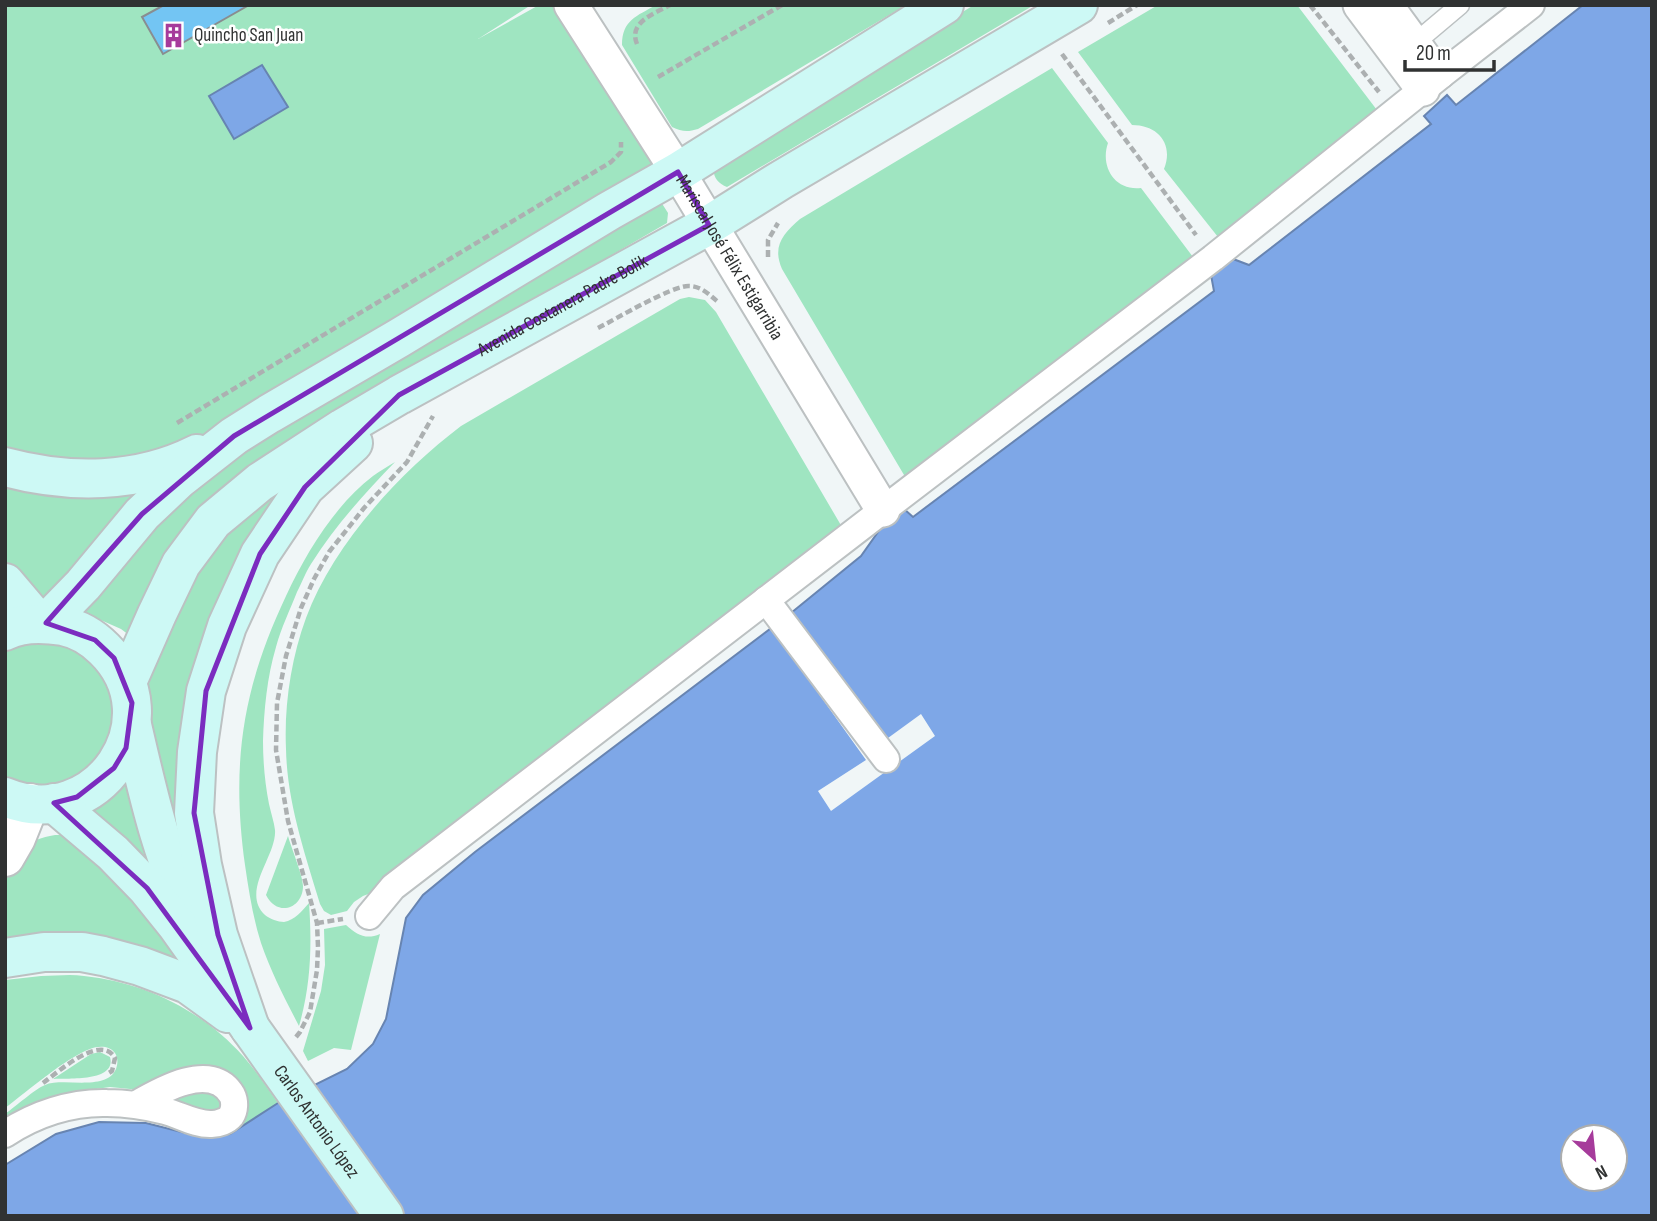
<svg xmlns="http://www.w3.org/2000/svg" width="1657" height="1221" font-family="'Sofia Sans Condensed',sans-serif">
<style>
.green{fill:#9fe5c1}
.water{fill:#7ea7e7;stroke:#6784b1;stroke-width:2;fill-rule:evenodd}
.pier{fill:#f0f6f7}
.building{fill:#73c5f3;stroke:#898d90;stroke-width:2}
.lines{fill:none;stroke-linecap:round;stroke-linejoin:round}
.service-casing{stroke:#bcc1c2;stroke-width:21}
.pedestrian-casing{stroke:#bcc1c2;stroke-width:30}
.minor-casing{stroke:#bcc1c2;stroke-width:37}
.tertiary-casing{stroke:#bcc1c2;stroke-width:42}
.secondary-casing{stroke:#bcc1c2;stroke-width:42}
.path{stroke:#acb0b1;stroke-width:4.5;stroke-dasharray:7 3.5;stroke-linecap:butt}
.service{stroke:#fff;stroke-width:18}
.pedestrian{stroke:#fff;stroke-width:26}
.minor{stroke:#fff;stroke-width:33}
.tertiary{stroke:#fff;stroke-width:38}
.secondary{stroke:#cdf9f5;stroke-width:38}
.marked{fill:none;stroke:#7b2cbf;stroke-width:5;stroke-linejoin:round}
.labels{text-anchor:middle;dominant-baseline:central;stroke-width:5;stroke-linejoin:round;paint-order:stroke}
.poi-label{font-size:19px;fill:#303232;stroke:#fff;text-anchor:start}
.street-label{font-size:19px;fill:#303232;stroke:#fff}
</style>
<rect width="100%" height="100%" fill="#f0f6f7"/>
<!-- green -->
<g class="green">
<path d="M5,5h526l-53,34 61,-34h32l107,167 -491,287 -182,8z"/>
<path d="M656,5h250l-208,124c-10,3 -16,3 -26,-2l-50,-82c0,-25 15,-29 34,-40z"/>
<path d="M974,5h60l-307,182c-11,-4 -16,-13 -12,-25z"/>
<path d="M1158,5h139l83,109 -162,123 -54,-68c10,-25 -6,-44 -32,-44l-54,-73z"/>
<path d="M1052,68l56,75c-8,23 6,48 33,45l52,69 -286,223 -125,-211c-10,-23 1,-35 18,-50z"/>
<path d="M661,202l7,11 -1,10 -331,192 -67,41 -136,182 -12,-9 -34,-15 -4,-3 76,-94 45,-42z"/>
<path d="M689,297l16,3 11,12 126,215 -397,302 -52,45 -14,16 -16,6 -9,6 -7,9 -16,4 -7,-4 -4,-7c-15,-50 -33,-102 -34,-155 -2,-43 5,-90 20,-131 27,-73 93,-145 155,-192l219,-127z"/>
<path d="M395,462c-31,32 -60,64 -84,102 -6,9 -9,19 -14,28 -7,18 -16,36 -21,55 -9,30 -12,63 -13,94 0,21 2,43 6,63 2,9 5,18 6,26 2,26 -35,61 -10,85 5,4 13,7 19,7 11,-2 18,-11 25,-19 3,42 2,82 -10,123 -14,-27 -28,-54 -38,-83 -8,-25 -12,-51 -16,-78 -14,-101 -3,-176 41,-269 20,-43 49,-91 87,-120 7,-5 15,-10 22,-14z"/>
<path d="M295,464l-42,84 -75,323 -23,-88 -7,-80 2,-37 25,-80z"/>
<path d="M5,475l143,8 -102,115 -12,-5 -29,-27z"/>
<path d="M19,635l79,19 24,78 -54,59 -63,-4v-145z"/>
<path d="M125,777l34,108 -76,-70z"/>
<path d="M55,835h12l13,5 121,138 -196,-29v-79c19,-22 21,-30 50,-35z"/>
<path d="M288,836c3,11 15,40 15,50 0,22 -25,32 -37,9z"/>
<path d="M346,925c11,10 20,15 34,9l-29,116 -17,-2 -26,13 -5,-10 18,-60 4,-26 -1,-36z"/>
<path d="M41,976c14,0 29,-2 43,0 60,6 119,35 159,80 13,15 24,31 35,47l-48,31 -11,1 14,-43 -83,-1 -40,-4 -28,4 -24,6 -53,27v-10c10,-7 30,-25 40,-29 18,-8 61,7 71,-16 2,-6 2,-11 -1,-16 -6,-8 -17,-7 -25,-4 -26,10 -62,42 -85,59v-128z"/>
<path d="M100,1052l10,5c7,25 -42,21 -57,22l38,-25z"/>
<path d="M210,1083l19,29 -63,-4 11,-22z"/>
</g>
<!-- water -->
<g class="water">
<path d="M1583,5h69v1211h-1647v-51l51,-31 43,-12 47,1 55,14 29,-3 48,-31 69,-34 26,-25 13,-25 20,-101 17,-23 52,-43 316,-239 70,-57 22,-31 21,-16 9,8 301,-226 -3,-16 22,-16 16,6 182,-141 -7,-8 23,-21 9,10zM1573,1137h42v42h-42z"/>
<path d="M262,65l26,42 -54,32 -25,-43z"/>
</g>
<!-- pier -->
<path class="pier" d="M791,613l97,125 33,-24 14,22 -104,75 -13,-20 48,-31 -95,-133z"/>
<!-- building -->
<path class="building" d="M164,5h85l-86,49 -21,-37z"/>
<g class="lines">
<defs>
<path id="service" d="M1409,48l51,-43"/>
<g id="pedestrian">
<path d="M1390,5l51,70 90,-70"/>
<path d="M766,600l120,159"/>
<path d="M369,916l24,-29 490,-377 330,-252 228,-183"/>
<path d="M5,1134c30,-20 66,-32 102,-31 19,0 39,3 58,8 15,4 31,14 47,13 6,0 15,-3 19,-8 4,-6 4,-15 1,-21 -20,-35 -73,-4 -97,10"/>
</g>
<g id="minor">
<path id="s1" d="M571,5l107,167 205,338"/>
<path d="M1360,5l63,84"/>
</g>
<path id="tertiary" d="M5,857l11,-19 14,-35"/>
<g id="secondary">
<path d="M5,467c64,17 132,17 192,-13"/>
<path d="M5,583l34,40"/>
<path d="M46,623l37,-38 59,-71 37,-35 55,-43 35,-22 130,-76 210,-127 69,-39 266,-167"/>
<path d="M5,631c17,-9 39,-8 58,-5 15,3 30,12 41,23 72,70 -7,186 -99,148"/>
<path id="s2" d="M127,682l30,-68 24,-50 32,-43 47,-39 83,-54 56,-33 310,-170 72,-45 297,-175"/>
<path d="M132,725c16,69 31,139 65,202"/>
<path id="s3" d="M54,803l59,50 34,35 29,36 208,292"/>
<path d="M5,958l39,-6h38l21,4 37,10 48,18 40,29"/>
<path d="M250,1028l-32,-93 -16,-70 -8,-52 3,-61 9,-61 21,-65 33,-72 45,-67 48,-44"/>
</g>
</defs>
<!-- service casing -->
<use href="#service" class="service-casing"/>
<!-- pedestrian casing -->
<use href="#pedestrian" class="pedestrian-casing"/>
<!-- minor casing -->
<use href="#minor" class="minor-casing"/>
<!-- tertiary casing -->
<use href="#tertiary" class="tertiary-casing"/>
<!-- secondary casing -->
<use href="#secondary" class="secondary-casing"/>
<!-- path -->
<g class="path">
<path d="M1310,5l69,87"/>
<path d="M1108,23l29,-18"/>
<path d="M637,44c-9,-22 17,-30 33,-39"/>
<path d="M1062,54l134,181"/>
<path d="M658,77l124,-72"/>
<path d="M768,257v-17l10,-17"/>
<path d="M598,328c18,-9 75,-43 91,-42 12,0 21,9 29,16"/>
<path d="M177,423l434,-261 10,-10v-10"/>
<path d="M317,923l26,-4"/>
<path d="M296,1037l4,-5 10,-20 7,-42 1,-23 -1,-24 -29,-102 -12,-71 1,-47 9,-47 15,-48 13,-29 15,-27 35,-44 43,-46 26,-46"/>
<path d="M43,1083c15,-11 58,-50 72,-25l-3,13 -5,3"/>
</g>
<!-- service -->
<use href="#service" class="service"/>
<!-- pedestrian -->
<use href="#pedestrian" class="pedestrian"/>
<!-- minor -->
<use href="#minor" class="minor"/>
<!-- tertiary -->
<use href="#tertiary" class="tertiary"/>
<!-- secondary -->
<use href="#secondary" class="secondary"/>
</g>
<!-- marked area -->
<path class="marked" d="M678,172l31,53 -310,170 -94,92 -45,67 -54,137 -12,122 24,122 32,93 -103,-140 -93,-85 23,-6 37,-29 12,-20 6,-45 -18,-45 -19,-18 -49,-17 96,-109 92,-78z"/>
<!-- icons -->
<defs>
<symbol id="building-bare" viewBox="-9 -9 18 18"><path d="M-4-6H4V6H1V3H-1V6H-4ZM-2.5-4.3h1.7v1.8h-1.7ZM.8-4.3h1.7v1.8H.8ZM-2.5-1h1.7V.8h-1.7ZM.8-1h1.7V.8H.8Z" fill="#a63b9b" stroke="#fff" stroke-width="2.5" paint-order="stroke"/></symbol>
</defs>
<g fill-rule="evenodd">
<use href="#building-bare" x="156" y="18" width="35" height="35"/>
</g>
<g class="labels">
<!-- poi labels -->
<g class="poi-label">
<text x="194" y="35">Quincho San Juan</text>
</g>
<!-- street labels -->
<g class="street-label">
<text stroke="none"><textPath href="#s1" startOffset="298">Mariscal José Félix Estigarribia</textPath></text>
<text stroke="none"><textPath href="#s2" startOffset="595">Avenida Costanera Padre Bolik</textPath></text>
<text stroke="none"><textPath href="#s3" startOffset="415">Carlos Antonio López</textPath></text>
</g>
</g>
<!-- border -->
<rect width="1657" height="1221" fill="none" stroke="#303232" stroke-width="14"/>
<!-- north arrow -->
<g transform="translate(1594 1158) rotate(153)"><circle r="33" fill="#ffffff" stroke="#acadad" stroke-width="2"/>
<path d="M0-5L12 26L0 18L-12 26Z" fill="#a63b9b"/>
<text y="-10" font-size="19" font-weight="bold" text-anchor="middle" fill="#303232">N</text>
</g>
<!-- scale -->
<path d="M1405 60v10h89v-10" fill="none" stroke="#303232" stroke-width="3.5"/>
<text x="1416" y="60" font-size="21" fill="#303232" stroke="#ffffff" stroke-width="5" paint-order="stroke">20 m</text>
</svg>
